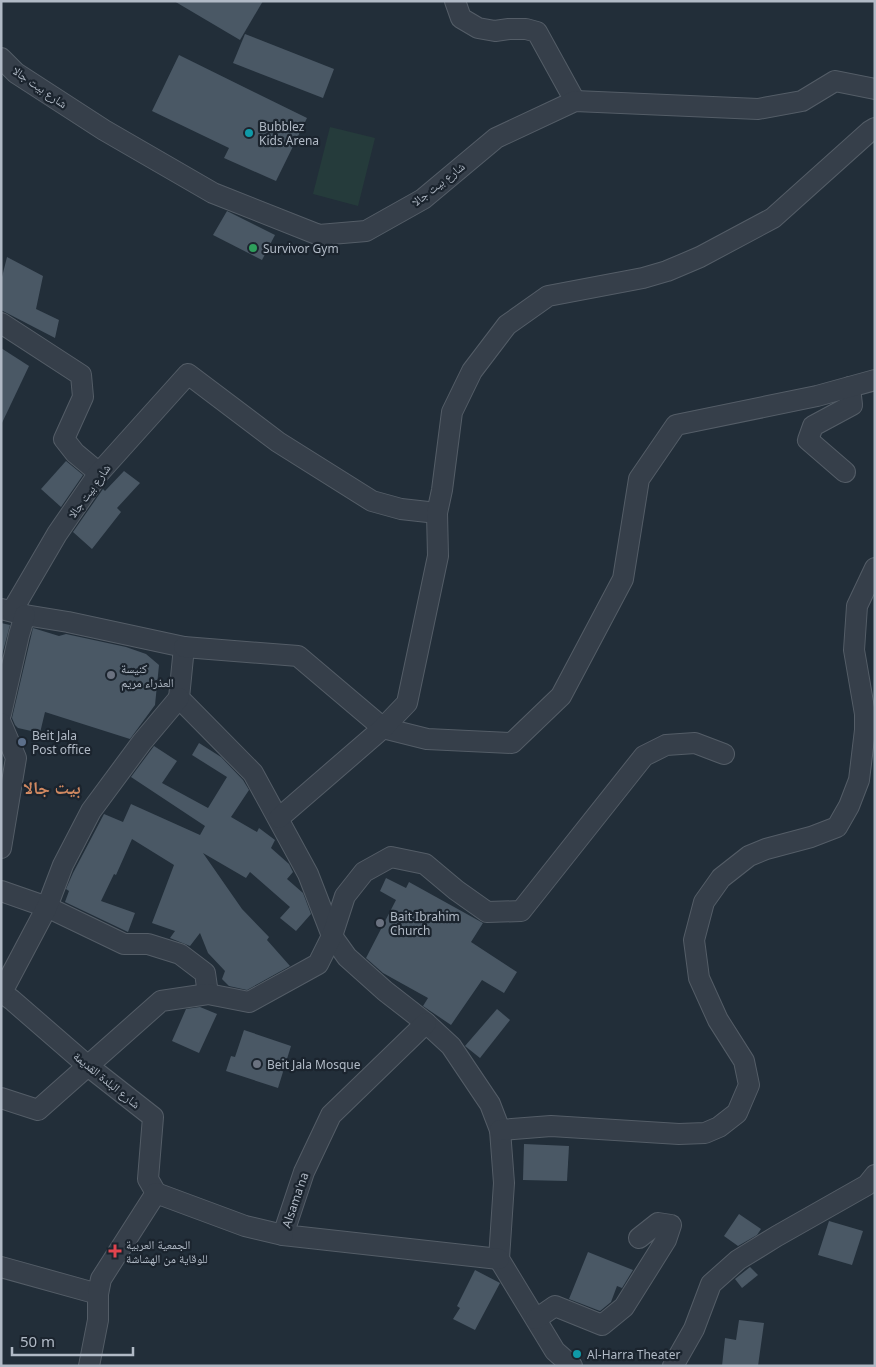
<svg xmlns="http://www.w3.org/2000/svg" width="876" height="1367" font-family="'Noto Sans','Noto Naskh Arabic',sans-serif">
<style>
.green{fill:#253b3b}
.building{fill:#4a5865}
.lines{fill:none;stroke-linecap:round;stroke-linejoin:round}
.minor-casing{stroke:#545d67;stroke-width:22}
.minor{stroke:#363f4a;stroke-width:20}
.culture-dot{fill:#0f9aa8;stroke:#1b242e;stroke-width:2}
.leisure-dot{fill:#2e9e5b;stroke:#1b242e;stroke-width:2}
.worship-dot{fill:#6b7280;stroke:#1b242e;stroke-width:2}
.service-dot{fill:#5c6f8a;stroke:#1b242e;stroke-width:2}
.health-dot{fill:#e0444e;stroke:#1b242e;stroke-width:2}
.labels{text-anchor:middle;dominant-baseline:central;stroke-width:4.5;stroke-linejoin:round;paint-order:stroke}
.street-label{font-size:12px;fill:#b1bac6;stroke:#1b242e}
.poi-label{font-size:12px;fill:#b1bac6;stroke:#1b242e;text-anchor:start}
.district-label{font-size:18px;font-weight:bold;fill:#d18961;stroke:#1b242e}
</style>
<rect width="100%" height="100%" fill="#222e39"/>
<!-- green -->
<path class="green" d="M330,127l45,11 -17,68 -45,-12z"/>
<!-- building -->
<g class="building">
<path d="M174,1h89l-23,39z"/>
<path d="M245,34l89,35 -11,29 -90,-35z"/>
<path d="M179,55l128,63 -31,63 -52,-23 5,-10 -77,-37z"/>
<path d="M227,211l48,24 -13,25 -49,-25z"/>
<path d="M7,257l36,19 -7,33 23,11 -4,18 -54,-28v-29z"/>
<path d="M1,348l28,18 -28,59z"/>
<path d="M66,461l17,14 -22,32 -20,-18z"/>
<path d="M124,471l16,12 -23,25 4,4 -29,37 -19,-17 30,-43 2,2z"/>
<path d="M1,623l9,2 -9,34z"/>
<path d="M33,628l26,8 7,-2 60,13 20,7 13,11 -4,40 -25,34 -85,-27 -5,21 -22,-5 -3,-3 -3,-7z"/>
<path d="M199,743l22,14 22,23 6,10 -18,27 26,15 2,-4 16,12 -4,8 18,16 4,8 -6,7 16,14 8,21 -15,17 -16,-13 10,-11 -40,-35 -4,6 -43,-25 39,56 27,28 -2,3 23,26 -43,24 -18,-4 -7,-7 3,-8 -17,-18 -8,-20 -10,13 -20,-8 5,-7 -23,-8 22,-58 -42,-26 -16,36 -2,-1 -13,27 34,12 -7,19 -63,-30 4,-11 -3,-2 7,-16 31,-59 19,8 8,-18 69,31 5,-9 -74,-49 23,-31 23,15 -15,22 46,25 19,-31 -35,-22z"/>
<path d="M386,878l20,10 3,-6 74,41 -12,19 46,30 -13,21 -22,-13 -31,45 -28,-19 5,-8 -45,-25 -17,-15 30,-58 -16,-9z"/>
<path d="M200,1007l17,7 -18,39 -27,-12 14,-32z"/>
<path d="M497,1009l13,11 -30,38 -15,-12z"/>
<path d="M244,1030l47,16 -13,42 -52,-17 5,-15 4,1z"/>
<path d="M524,1144l45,2 -2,35 -44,-1z"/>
<path d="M739,1214l22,15 -4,6 -19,11 -14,-10z"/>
<path d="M829,1221l34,10 -11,34 -34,-10z"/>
<path d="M588,1252l45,18 -11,18 -5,-2 -6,16 -11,9 -31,-12z"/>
<path d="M750,1267l8,8 -16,13 -7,-9z"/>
<path d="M475,1270l25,13 -25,47 -22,-11 7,-11 -3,-2z"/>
<path d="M739,1320l25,3 -6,43h-36l3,-28 11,2z"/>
</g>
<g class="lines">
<defs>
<g id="minor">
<path d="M455,1l6,17 17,10 17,3 14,-2h17l11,3 38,69"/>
<path d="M1,58l15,15 88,57 109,63 106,42 47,-4 57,-32 73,-61 79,-37 183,8 44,-8 33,-20 40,8"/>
<path d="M1,323l80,52 2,22 -19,42 11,14 24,20"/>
<path d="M845,472l-37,-32 5,-14 39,-21 -2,-18"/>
<path d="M1,609l24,6 43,7 116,25 -5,51 74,75 55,101 24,62 15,21 38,34 41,32 25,23 39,58 10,26 4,53 -5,76 56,92 17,15"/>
<path d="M12,611l45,-77 42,-61 89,-99 90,68 94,59 29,8 36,4"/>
<path d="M184,647l114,9 85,72 44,11 85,4 49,-47 62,-117 16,-100 37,-54 141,-29 58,-16"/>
<path d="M1,714l18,-79 6,-20"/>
<path d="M1,723l15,35 -15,90"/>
<path d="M279,818l104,-90 24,-25 31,-147 -1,-43 5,-23 10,-78 20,-41 35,-46 41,-29 95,-18 24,-7 33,-14 73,-39 97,-87 5,-3"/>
<path d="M1,891l46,16 77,37h24l32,10 25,19 3,21"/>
<path d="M1,992l11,8 76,66 65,51 -5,62 8,14"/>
<path d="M2,992l45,-85 16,-42 28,-54 51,-69 37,-44"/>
<path d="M426,1023l-95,92 -27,57 -21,63 216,24"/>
<path d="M1,1098l37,12 123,-109 47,-7 41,8 69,-38 14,-28 13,-40 19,-24 27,-15 34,7 31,26 31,22 34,-1 123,-155 22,-11 29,-2 29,11"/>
<path d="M500,1130l51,-4 128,8 26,-1 14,-6 18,-14 12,-28 -5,-24 -26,-41 -19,-42 -5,-38 10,-38 17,-24 28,-22 17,-7 45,-12 26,-10 12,-21 10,-26 6,-50v-16l-11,-64 3,-44 18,-38"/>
<path d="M1,1267l97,27"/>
<path d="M536,1319l19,-13 47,19 22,-18 42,-67 5,-15 -13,-2 -19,15"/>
<path d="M89,1366l9,-46v-26l3,-15 55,-86 89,33 38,9"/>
<path d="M673,1366l21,-37 17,-45 27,-24 39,-24 90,-51 8,-10"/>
</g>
</defs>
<!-- minor casing -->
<use href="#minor" class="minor-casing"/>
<!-- minor -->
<use href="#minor" class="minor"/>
</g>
<!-- markers -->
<g class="culture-dot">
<circle cx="249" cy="133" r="5"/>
<circle cx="577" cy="1354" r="5"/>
</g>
<circle class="leisure-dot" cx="253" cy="248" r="5"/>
<g class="worship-dot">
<circle cx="111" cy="675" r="5"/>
<circle cx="380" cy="923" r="5"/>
<circle cx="257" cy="1064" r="5"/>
</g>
<circle class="service-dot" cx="22" cy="742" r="5"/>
<path class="health-dot" d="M112.5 1243.5h5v5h5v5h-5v5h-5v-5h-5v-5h5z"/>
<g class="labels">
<!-- street labels -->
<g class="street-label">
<text transform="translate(40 87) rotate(35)">شارع بيت جالا</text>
<text transform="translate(438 184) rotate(-38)">شارع بيت جالا</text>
<text transform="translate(89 491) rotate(-54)">شارع بيت جالا</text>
<text transform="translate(107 1080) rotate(39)">شارع البلدة القديمة</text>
<text transform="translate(295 1200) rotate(-71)">Alsama'na</text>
</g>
<!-- poi labels -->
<g class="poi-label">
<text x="259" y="126">Bubblez<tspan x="259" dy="14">Kids Arena</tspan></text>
<text x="263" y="248">Survivor Gym</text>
<text x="121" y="668">كنيسة<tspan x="121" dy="14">العذراء مريم</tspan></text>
<text x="32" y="735">Beit Jala<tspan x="32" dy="14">Post office</tspan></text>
<text x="390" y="916">Bait Ibrahim<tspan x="390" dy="14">Church</tspan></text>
<text x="267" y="1064">Beit Jala Mosque</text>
<text x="126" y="1244">الجمعية العربية<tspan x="126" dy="14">للوقاية من الهشاشة</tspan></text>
<text x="587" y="1354">Al-Harra Theater</text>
</g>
<!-- district labels -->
<g class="district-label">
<text x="52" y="787">بيت جالا</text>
</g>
</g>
<!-- border -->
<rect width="876" height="1367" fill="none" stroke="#b1bac6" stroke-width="5"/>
<!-- scale -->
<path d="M12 1347v8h121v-8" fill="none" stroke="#b1bac6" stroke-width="2.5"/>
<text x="20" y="1347" font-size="15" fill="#b1bac6" stroke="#1b242e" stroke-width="4" paint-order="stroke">50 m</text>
</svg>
